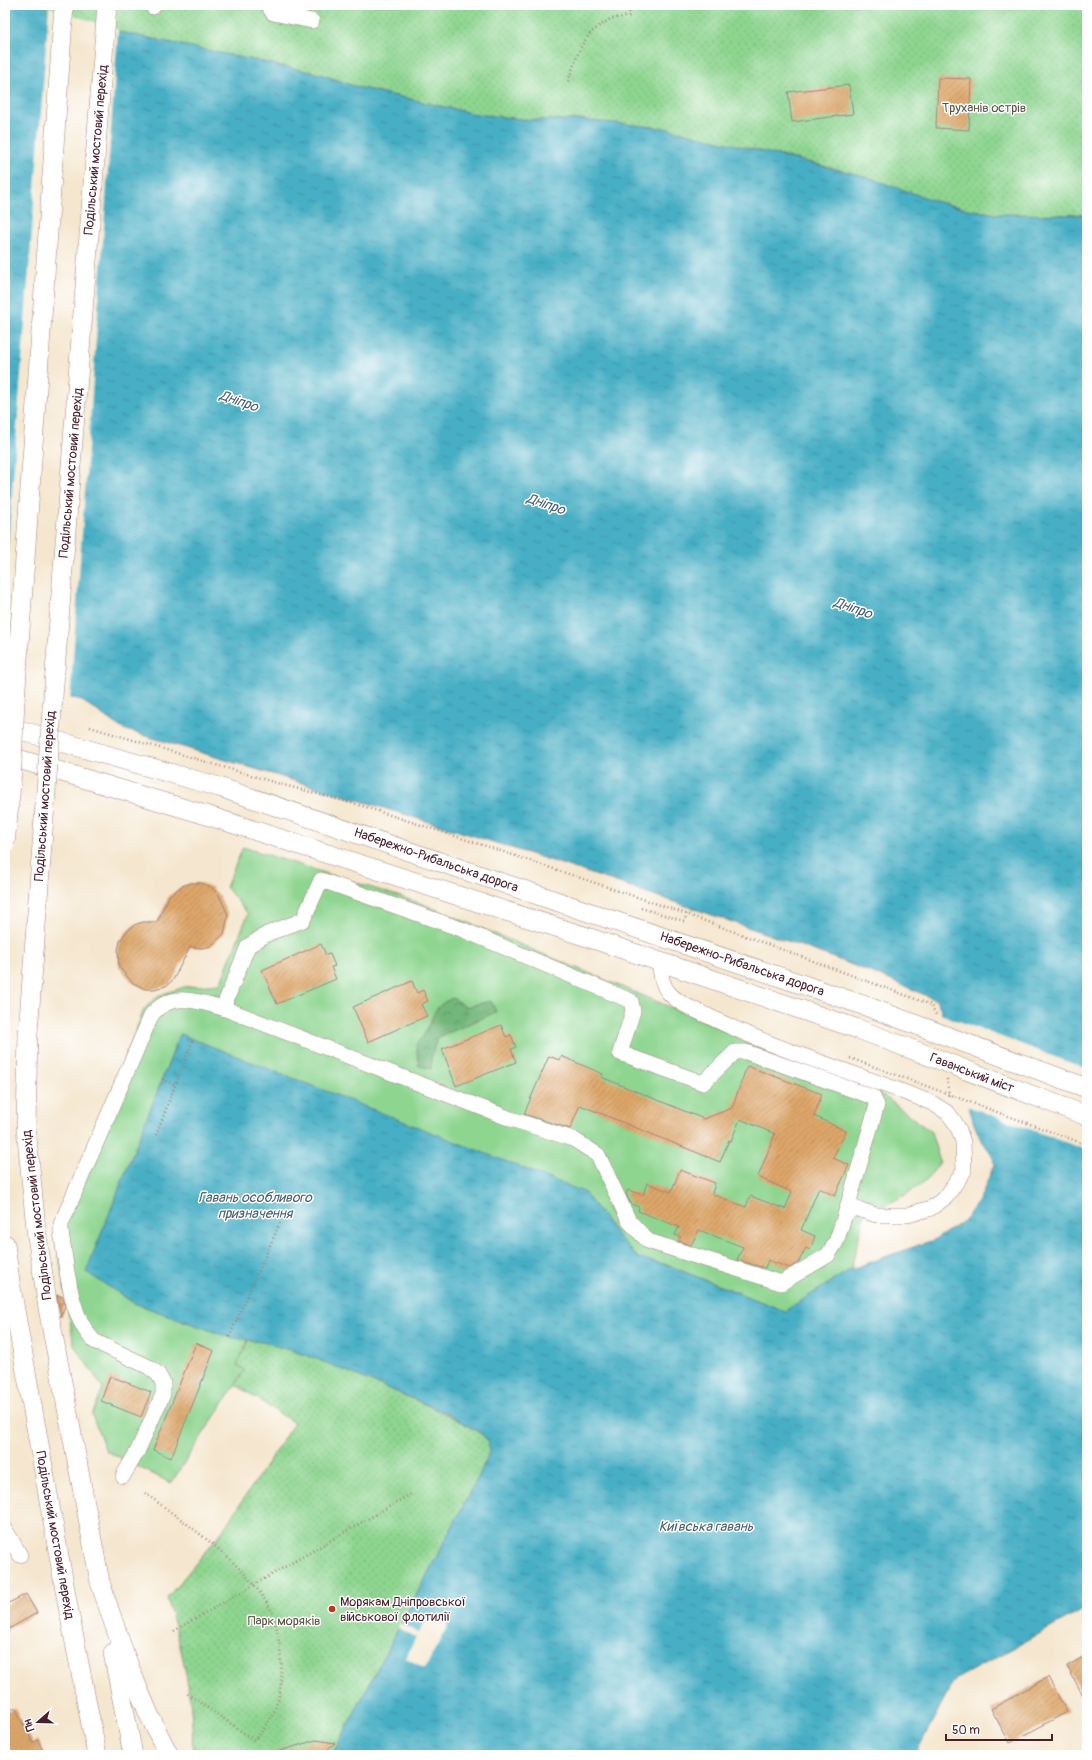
<svg xmlns="http://www.w3.org/2000/svg" width="1092" height="1760" font-family="Pangolin,sans-serif">
<style>
.green{fill:#8ed590;stroke:#6c7a5e}
.forest{fill:url(#forest-crowns);stroke:#5e6a52}
.park{fill:url(#park-dots);stroke:#6c7a5e}
.water{fill:url(#water-ripples);stroke:#486778}
.pier{fill:#f5e7cf}
.building{fill:url(#building-hatch)}
.lines{fill:none;stroke-linecap:round;stroke-linejoin:round}
.minor-casing{stroke:#a0837d;stroke-width:16}
.major-casing{stroke:#a0837d;stroke-width:20}
.path{stroke:#a0837d;stroke-width:2.5;stroke-dasharray:1 3;stroke-linecap:butt}
.minor{stroke:#fff;stroke-width:15}
.major{stroke:#fff;stroke-width:19}
.major-bridge-casing{stroke:#a0837d;stroke-width:20;stroke-linecap:butt}
.path-bridge{stroke:#a0837d;stroke-width:2.5;stroke-dasharray:1 3;stroke-linecap:butt}
.major-bridge{stroke:#fff;stroke-width:19}
.poi-dot{fill:#c8321e;stroke:#fff;stroke-width:1.5}
.labels{text-anchor:middle;dominant-baseline:central;stroke-width:3;stroke-linejoin:round;paint-order:stroke}
.park-label{font-size:13px;fill:#5e5649;stroke:#fff}
.street-label{font-size:13px;fill:#4a1f2b;stroke:#fff}
.poi-label{font-size:13px;fill:#4a1f2b;stroke:#fff;text-anchor:start}
.water-label{font-size:14px;font-style:italic;fill:#486070;stroke:#fff}
</style>
<defs>
<pattern id="forest-crowns" width="20" height="18" patternUnits="userSpaceOnUse"><rect width="20" height="18" fill="#72b67a"/><path d="M2 6a3 3 0 1 1 6 0M12 15a3 3 0 1 1 6 0" fill="none" stroke="#609364"/></pattern>
<pattern id="park-dots" width="8" height="8" patternUnits="userSpaceOnUse"><rect width="8" height="8" fill="#8ed590"/><path d="M2 2h.1M6 6h.1" fill="none" stroke="#7cb67c" stroke-width="1.8" stroke-linecap="round"/></pattern>
<pattern id="water-ripples" width="26" height="14" patternUnits="userSpaceOnUse"><rect width="26" height="14" fill="#46afc5"/><path d="M2 4q2-2 4 0t4 0M15 11q2-2 4 0t4 0" fill="none" stroke="#3c8ea0"/></pattern>
<pattern id="building-hatch" width="6" height="6" patternUnits="userSpaceOnUse"><rect width="6" height="6" fill="#dea76a"/><path d="M-1 1l2-2M0 6l6-6M5 7l2-2" fill="none" stroke="#b68757"/></pattern>
</defs>
<rect width="100%" height="100%" fill="#fff"/>
<filter id="ink" filterUnits="userSpaceOnUse"><feTurbulence type="fractalNoise" baseFrequency=".025" numOctaves="2"/><feDisplacementMap in="SourceGraphic" scale="8" xChannelSelector="R" yChannelSelector="G"/><feConvolveMatrix kernelMatrix="1 2 1 2 8 2 1 2 1" color-interpolation-filters="sRGB"/></filter>
<filter id="wash" filterUnits="userSpaceOnUse"><feTurbulence type="fractalNoise" baseFrequency=".012" numOctaves="4" result="noise"/><feDisplacementMap in="SourceGraphic" scale="16" xChannelSelector="R" yChannelSelector="G"/><feGaussianBlur stdDeviation="0.9" result="paint"/><feColorMatrix in="noise" values="0 0 0 0 0 0 0 0 0 0 0 0 0 0 0 0 0 1.4 0 .05"/><feComposite in="paint" operator="in"/></filter>
<g filter="url(#wash)">
<rect width="100%" height="100%" fill="#f5e7cf"/>
<!-- green -->
<path class="green" d="M243,847l180,57 295,123 31,17 131,49 51,39 9,30 -14,19 -21,14 -19,10 -20,3 -15,61 -66,42 -121,-47 -26,-6 -19,-21 -439,-203 -93,238 47,31 95,34 20,2 -12,26 8,5 -74,113 -65,-32 -14,-36 11,-27 -29,-43 -18,-105 88,-231 13,-13 27,-9 36,-3 28,-70 -22,-27z"/>
<!-- forest -->
<path class="forest" d="M453,998l12,9 26,-6 5,11 -57,25c-7,11 -8,20 -8,32l-12,-3 -3,-22c4,-4 8,-8 10,-13 9,-17 7,-25 27,-33z"/>
<!-- park -->
<g class="park">
<path d="M39,5h1048v210l-91,-1 -29,-5 -29,-7 -78,-27 -77,-19 -199,-36h-54l-55,-6 -118,-27 -37,-13 -200,-42 -58,-18z"/>
<path d="M249,1339c22,5 43,10 64,18 26,10 167,67 175,84 5,11 -4,25 -9,35l-147,279h-140c3,-53 -10,-106 -25,-157l54,-65 73,-110 -59,-39 10,-14 -8,-5z"/>
</g>
<!-- water -->
<path class="water" d="M5,5h34l23,9 58,18 200,42 37,13 118,27 55,6h54l81,8 195,47 78,27 29,7 29,5 91,1v1393l-129,70 -6,6 -37,71h-583l147,-279 11,-26 -2,-9 -7,-8 -37,-21 -132,-55 -45,-14 -38,-6 -95,-34 -48,-31 94,-238 404,158 35,45 19,21 26,6 121,47 66,-42 85,-30 29,-19 15,-21 14,-34 -1,-9 -13,-18 -6,-14 -34,-117 -4,-7c-81,-37 -166,-65 -250,-94 -186,-65 -375,-120 -563,-177 -15,-9 -29,-22 -45,-30l-73,-12z"/>
<!-- pier -->
<g class="pier">
<path d="M49,7l69,23 -48,670 -65,-11v-104z"/>
<path d="M940,1014l147,55v81l-120,-44z"/>
<path d="M429,1615l19,10 -23,43 -19,-10 10,-21 -18,-9 2,-5 19,10z"/>
</g>
<g id="blocks">
<!-- building -->
<g class="building">
<path d="M938,78l33,1 -2,51 -33,-2z"/>
<path d="M849,85l4,29 -61,8 -4,-30z"/>
<path d="M191,883h10l10,4 8,8 9,20 -4,19 -13,12 -8,2 -13,-1 -17,33 -7,6 -12,3h-9l-12,-6 -14,-16 -1,-17 2,-9 6,-9 8,-7 9,-3h14l12,-26 13,-10z"/>
<path d="M321,944l5,11 4,-1 5,12 -4,1 5,12 -59,25 -15,-34z"/>
<path d="M412,981l5,12 6,-3 5,11 -7,3 6,12 -59,26 -15,-35z"/>
<path d="M501,1025l5,12 5,-2 5,12 -5,2 5,13 -60,24 -14,-37z"/>
<path d="M549,1056l10,4 2,-4 42,18 -2,3 103,42 28,-11 15,-42 75,28 -8,22 32,15 -13,27 16,7 -14,31 -16,-8 -18,42 14,6 -5,14 -4,-2 -8,15 -9,5 -21,-8 -3,8 -28,-8 6,-13 -44,-17 -8,15 -13,-4 3,-4 -6,-2 4,-8 -41,-16 1,-4 -8,-3 -5,-10 2,-4 15,5 4,-12 24,9 9,-22 35,13 -3,11 34,13 4,-11 35,13 7,-17 -34,-15 17,-43 -35,-15 -9,22 -2,-1 -9,22 -140,-57 -10,24 -46,-15z"/>
<path d="M57,1295l6,2 2,9 -4,11z"/>
<path d="M196,1343l18,8 -43,107 -18,-8z"/>
<path d="M110,1376l41,16 -10,25 -40,-16z"/>
<path d="M26,1594l11,19 -32,18v-26z"/>
<path d="M1087,1655v48l-20,-37z"/>
<path d="M1048,1677l19,35 -57,31 -19,-34z"/>
<path d="M15,1708l18,35 5,-3 7,15h-40v-42z"/>
<path d="M316,1740l19,3 -14,12h-45v-3z"/>
</g>
</g>
</g>
<g filter="url(#ink)">
<use href="#blocks" fill-opacity="0" stroke="#a0837d" stroke-width="1"/>
<g class="lines">
<defs>
<g id="minor">
<path d="M268,5l5,8 39,8"/>
<path d="M153,7l1,-2"/>
<path d="M223,1008l25,-62 19,-12 36,-14 18,-40 140,49 170,72 2,10 -13,42 83,30 32,-31h11l127,45 4,8 -32,110"/>
<path d="M123,1476l14,-24 15,-33 11,-25v-11l-5,-9 -9,-7 -55,-26c-25,-25 -27,-75 -33,-109v-8l91,-210c20,-23 45,-13 71,-6l288,111 62,20 25,16 31,66 19,20 133,42 47,-28 8,-13 9,-27 10,-7 21,7h32l23,-7 15,-11 18,-26 -1,-29 -4,-12 -5,-9 -6,-8 -16,-10c-74,-30 -152,-51 -224,-87 -13,-6 -29,-12 -39,-23 -8,-9 -8,-20 -10,-32"/>
<path d="M5,1529l15,26"/>
</g>
<g id="major">
<path d="M15,701l49,-696"/>
<path d="M52,710l55,-705"/>
<path d="M5,726l214,61 644,218"/>
<path d="M5,755l201,60 381,122 271,92"/>
<path d="M5,1244l5,38 59,330 28,143"/>
<path d="M100,1582c20,61 39,117 69,173"/>
<path d="M113,1653l20,102"/>
</g>
</defs>
<!-- minor casing -->
<use href="#minor" class="minor-casing"/>
<!-- major casing -->
<use href="#major" class="major-casing"/>
<!-- path -->
<g class="path">
<path d="M568,81l12,-33 11,-16 19,-13 19,-3 1,-11"/>
<path d="M90,727l190,57 76,20 142,46 180,61 243,90 10,4 5,10"/>
<path d="M641,908l43,13 3,-7"/>
<path d="M162,1079l13,6"/>
<path d="M947,1079l2,18"/>
<path d="M156,1135l37,-96"/>
<path d="M229,1337l51,-114"/>
<path d="M145,1493c40,30 89,62 118,104 3,5 7,10 9,15 6,17 8,34 9,51 2,32 -5,54 -27,77l-69,-48"/>
<path d="M174,1631l237,-137"/>
</g>
<!-- minor -->
<use href="#minor" class="minor"/>
<!-- major -->
<use href="#major" class="major"/>
<defs>
<g id="major-bridge">
<path d="M52,710l-24,323 -2,94 10,102 12,79 52,274"/>
<path d="M5,844l6,-60 4,-83"/>
<path d="M863,1005l224,83"/>
<path d="M858,1029l229,87"/>
</g>
</defs>
<!-- major-bridge casing -->
<use href="#major-bridge" class="major-bridge-casing"/>
<!-- path-bridge -->
<path class="path-bridge" d="M850,1058l237,87"/>
<!-- major-bridge -->
<use href="#major-bridge" class="major-bridge"/>
</g>
</g>
<!-- markers -->
<circle class="poi-dot" cx="332" cy="1609" r="4"/>
<g class="labels">
<!-- park labels -->
<g class="park-label">
<text x="984" y="108">Труханів острів</text>
<text x="284" y="1621">Парк моряків</text>
</g>
<!-- street labels -->
<g class="street-label">
<text transform="translate(96 150) rotate(-85)">Подільський мостовий перехід</text>
<text transform="translate(71 473) rotate(-85)">Подільський мостовий перехід</text>
<text transform="translate(45 796) rotate(-86)">Подільський мостовий перехід</text>
<text transform="translate(436 860) rotate(19)">Набережно-Рибальська дорога</text>
<text transform="translate(742 964) rotate(19)">Набережно-Рибальська дорога</text>
<text transform="translate(972 1073) rotate(21)">Гаванський міст</text>
<text transform="translate(37 1215) rotate(-97)">Подільський мостовий перехід</text>
<text transform="translate(55 1535) rotate(80)">Подільський мостовий перехід</text>
</g>
<!-- poi labels -->
<g class="poi-label">
<text x="340" y="1602">Морякам Дніпровської<tspan x="340" dy="15">військової флотилії</tspan></text>
</g>
<!-- water labels -->
<g class="water-label">
<text transform="translate(239 401) rotate(19)">Дніпро</text>
<text transform="translate(546 504) rotate(19)">Дніпро</text>
<text transform="translate(853 608) rotate(19)">Дніпро</text>
<text x="255" y="1197">Гавань особливого<tspan x="255" dy="16">призначення</tspan></text>
<text x="706" y="1526">Київська гавань</text>
</g>
</g>
<!-- margin -->
<rect width="1092" height="1760" fill="none" stroke="#fff" stroke-width="20"/>
<!-- north arrow -->
<g transform="translate(38 1722) rotate(250)" stroke="#ffffff" stroke-width="3" paint-order="stroke">
<path d="M0-3L7 15L0 10L-7 15Z" fill="#4a1f2b"/>
<text y="-6" font-size="11" font-weight="bold" text-anchor="middle" fill="#4a1f2b">Пн</text>
</g>
<!-- scale -->
<path d="M946 1734v6h106v-6" fill="none" stroke="#4a1f2b" stroke-width="2"/>
<text x="952" y="1734" font-size="12" fill="#4a1f2b" stroke="#ffffff" stroke-width="3" paint-order="stroke">50 m</text>
</svg>
